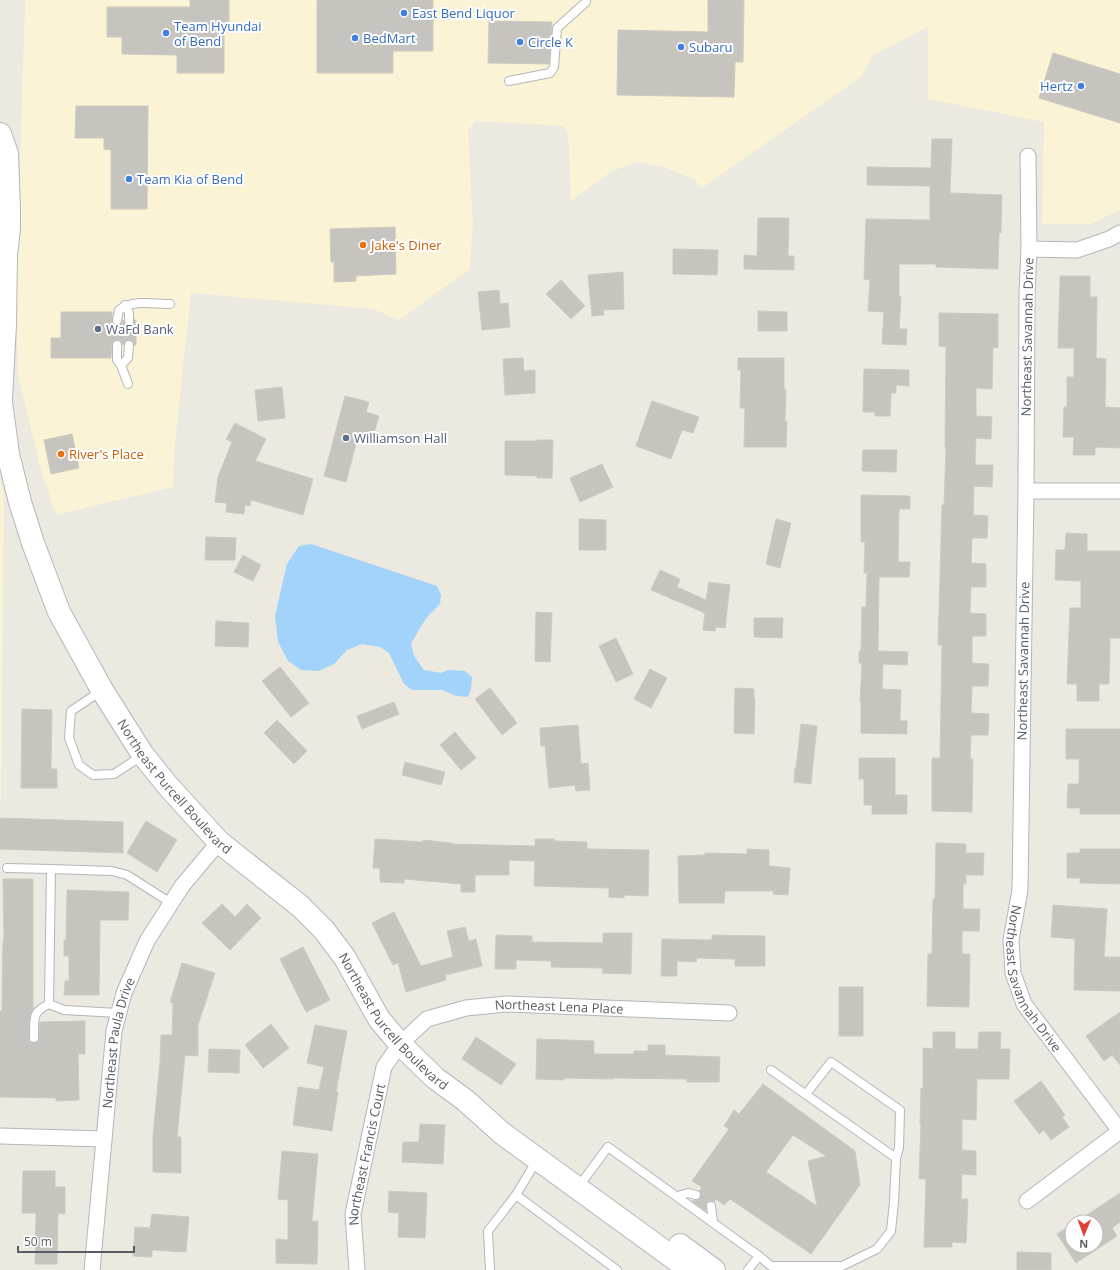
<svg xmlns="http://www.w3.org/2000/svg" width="1120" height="1270" font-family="'Open Sans',sans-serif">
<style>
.commercial{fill:#fbf3d5}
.water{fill:#a2d3fa}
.building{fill:#c6c4be;stroke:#cfcabf;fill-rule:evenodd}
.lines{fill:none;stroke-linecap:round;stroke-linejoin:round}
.lane-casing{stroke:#b3b6bb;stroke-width:10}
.street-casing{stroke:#b3b6bb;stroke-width:17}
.secondary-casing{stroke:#b4b7bc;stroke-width:24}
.lane{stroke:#fff;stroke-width:8}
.street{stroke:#fff;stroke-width:15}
.secondary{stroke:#fff;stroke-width:22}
.shop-dot{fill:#3f7fe0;stroke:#fff;stroke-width:1.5}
.food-dot{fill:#e8710a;stroke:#fff;stroke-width:1.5}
.service-dot{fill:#5c6f8a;stroke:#fff;stroke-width:1.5}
.labels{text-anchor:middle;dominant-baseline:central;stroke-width:4;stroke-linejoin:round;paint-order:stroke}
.shop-label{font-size:13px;fill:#366cbe;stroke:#fff;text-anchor:start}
.food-label{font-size:13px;fill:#c56008;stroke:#fff;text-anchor:start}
.service-label{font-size:13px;fill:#4e5e75;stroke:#fff;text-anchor:start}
.street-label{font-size:13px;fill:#595c61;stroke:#fff}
</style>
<rect width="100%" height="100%" fill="#ebe9e0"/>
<!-- commercial -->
<g class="commercial">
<path d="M25,0h1095v210l-29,14h-49l2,-102 -116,-23v-72l-55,28 -12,22 -159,111 -8,-9 -31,-12 -26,-5 -25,9 -41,30 -3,-68 -5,-7 -87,-5 -8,9 5,93 -3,46 -71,51 -26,-11 -182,-16 -16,151 -2,43 -117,28 -16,-48 -22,-93 -2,-75z"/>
<path d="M0,479l4,16 -3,308h-1z"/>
</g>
<!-- water -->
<path class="water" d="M311,544l126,42 4,9 -1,9 -12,12 -7,10 -10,18 3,12 10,14 17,3 7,-3 17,1 7,6 -1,12 -3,8 -12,-1 -14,-6h-30l-8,-6 -15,-31 -9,-6 -18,-3 -15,6 -13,14 -15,7 -18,-1 -13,-9 -10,-19 -3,-26 12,-52 12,-18z"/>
<!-- building -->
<g class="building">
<path d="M190,0h39v30h-5v43h-47v-18l-55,-1v-17h-15v-30h83z"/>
<path d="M317,0h116v51h-40v22h-76z"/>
<path d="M708,0h36l-1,62h-8l-1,35 -117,-2 1,-65 90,2z"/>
<path d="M489,21l63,1 -3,42 -61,-1z"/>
<path d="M1053,53l67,21v49l-81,-25z"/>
<path d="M76,106h72l-1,103h-36v-59l-7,-1v-11h-29z"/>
<path d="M932,139h20l-2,54 52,2 -1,38h-2l-1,36 -62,-2v-3h-37v32h2l-2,33h8l-1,16 -24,-1 2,-32 -16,-1 2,-31 -6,-1 2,-60 64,1v-34l-63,-1v-18l64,1z"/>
<path d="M758,218h31l-1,38h6v14l-50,-1v-14l13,1z"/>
<path d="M395,227l1,47 -40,2v5l-22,1v-20h-3l-1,-33z"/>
<path d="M673,249l45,1 -1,25 -44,-1z"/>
<path d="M623,272l1,37 -21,1 1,5 -12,1 -4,-41z"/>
<path d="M1060,276h30v21h7l-1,61 10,1 -1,48 15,1v40l-25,-1v8h-22l1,-18h-11l1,-30h3v-30h7v-29h-16z"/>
<path d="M561,280l24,26 -14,13 -25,-25z"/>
<path d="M499,290l1,14 8,-1 2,24 -28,3 -4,-38z"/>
<path d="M758,311l29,1v19h-29z"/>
<path d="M61,312h51v9l2,3 2,1 5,-1 2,-4 3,5h6l2,-5h2v25h-2l-2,-4 -2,-1 -5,2 -2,3 -3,-5h-5l-3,5 -1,13h-60v-20h10z"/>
<path d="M939,313l59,1v34l-5,-1 -1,42 -16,-1v28l16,1 -1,22 -15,-1 -1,27h18l-1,22 -18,-1 -1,29 15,1 -1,22h-15l-1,25 15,1v23h-15l-1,26 16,1v22h-14v27l17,1 -1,22h-16l-1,27 18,1 -1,21h-17l-1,24h3l-1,53 -40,-1v-53h8l2,-113h-4l4,-140h2l2,-58h-1l1,-100 -7,-1z"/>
<path d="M523,358l1,13 11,-1v23l-30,2 -2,-36z"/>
<path d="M738,358h46v32h2l-1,31h2l-1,26h-42l1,-39h-5l1,-38h-3z"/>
<path d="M864,369l45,1v16l-13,-1v8h-5l-1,23h-15v-4h-12z"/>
<path d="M282,387l3,31 -27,3 -3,-31z"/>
<path d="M345,396l24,6 -3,10 13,4 -7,24 -14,-4 -12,46 -22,-6z"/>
<path d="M652,401l47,16 -6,16 -11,-3 -11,29 -35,-13z"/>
<path d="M235,423l31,16 -11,22 58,18 -10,36 -52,-15 -1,6 -5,-1 -1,9 -18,-2 1,-9 -12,-1 3,-25 14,-35 -6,-3z"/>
<path d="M72,434l7,34 -28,6 -7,-34z"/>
<path d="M537,440h16l-1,38h-15v-2l-32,-1v-34h32z"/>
<path d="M863,450h34l-1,22 -34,-1z"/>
<path d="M602,464l11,23 -33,15 -10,-24z"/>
<path d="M861,495l49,1v13h-11l-1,53h12l-1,15h-30l-1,74 30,1 -1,13 -24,-1 -1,25 19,1 -1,31h7v13l-46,-1v-32h-1l2,-38h-3v-12h2l1,-44h4l1,-34h-3l1,-31h-4z"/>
<path d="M579,519l27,1v30h-27z"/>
<path d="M776,519l15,4 -11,45 -14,-4z"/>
<path d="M1066,533l21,1v17h33v87h-10l-1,46h-10v17h-22v-17h-10l3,-76h11v-27l-26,-1 1,-30h9z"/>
<path d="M206,537l30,1 -1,22h-30z"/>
<path d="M243,555l18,10 -8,16 -19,-9z"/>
<path d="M660,570l20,9 -3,8 29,13 3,-18 21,3 -5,43 -9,-1 -1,4 -12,-1 2,-17 -54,-23z"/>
<path d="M536,612l16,1 -2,49 -15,-1z"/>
<path d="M754,618h29l-1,20 -28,-1z"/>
<path d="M216,621l33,2 -1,24 -33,-1z"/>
<path d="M616,638l17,36 -17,8 -17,-36z"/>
<path d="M280,667l29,36 -18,14 -29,-36z"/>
<path d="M650,669l17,9 -16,30 -17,-9z"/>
<path d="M490,688l27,35 -15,12 -27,-36z"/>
<path d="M735,688l19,1v10h1l-1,35 -20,-1z"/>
<path d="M394,702l5,12 -37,15 -5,-13z"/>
<path d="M22,709l30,1 -1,59h6v19h-36z"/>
<path d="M277,720l30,31 -13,13 -30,-31z"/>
<path d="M801,724l16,2 -6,58 -17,-2 1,-14h1z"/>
<path d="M578,725l3,39 7,-1 2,27 -14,1 -1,-6 -26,3 -4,-42h-4l-1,-18z"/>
<path d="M1066,729h54v85h-40v-6h-13l1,-24h11v-25h-13z"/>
<path d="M455,732l21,26 -15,12 -21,-25z"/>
<path d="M859,758h36v37h12v19h-35v-9h-8v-26h-5z"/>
<path d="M405,762l40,10 -4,13 -39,-10z"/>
<path d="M0,818l123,4v31l-123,-4z"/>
<path d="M146,821l31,19 -20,32 -30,-19z"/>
<path d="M375,839l48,3v-2l29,3v1l83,2v-7h19v2l33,1v7l62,1 -1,46 -24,-1v3l-15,-1v-9l-75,-2 1,-25 -26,-1v15h-34v17h-14v-8l-57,-5v4l-24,-1v-14h-7z"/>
<path d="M936,843l30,1v9h18l-1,22h-17v9h-3v25h17l-1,22h-17v23h8l-1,53 -42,-1 1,-52h4l1,-55h2z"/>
<path d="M747,849l22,1v16l21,2 -2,27 -15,-1v-3h-48l-1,12h-45l-1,-47 27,-1v-2l42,1z"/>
<path d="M1080,849h40v35l-40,-1v-5h-13v-25h13z"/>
<path d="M3,879h30v130l-3,7 -1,5v20l5,2 5,-2 1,-19 45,-1v33h-7l1,46 -23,1v-3l-56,-1v-86h2l1,-70h1z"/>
<path d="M67,890l62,2 -1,28h-28l-1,75h-35l1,-14h4v-25h-5v-16h2z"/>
<path d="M222,904l13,13 12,-13 14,14 -31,32 -28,-27z"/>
<path d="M1053,905l54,4 -3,48h16v34l-46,-1 1,-51 -24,-2z"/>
<path d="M394,912l27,54 32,-9 -6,-26 18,-4 4,14 7,-2 6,27 -37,9 1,5 -40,12 -8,-29 -5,2 -21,-42z"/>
<path d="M603,933h29l-1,41 -29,-1 1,-5 -52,-1v-6l-35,-1v9h-21l1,-34 36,1v6l71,1z"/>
<path d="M712,935l53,1v30h-30v-7l-38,-1 -1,4 -19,-1v15h-16l1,-37 50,1z"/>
<path d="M303,947l27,53 -24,12 -26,-53z"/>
<path d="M182,963l33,10 -17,52v31l-13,-1 -8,82h4v36l-28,-1v-36l7,-74 1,-27h11l1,-32 -3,-1z"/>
<rect x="839" y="987" width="24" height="49"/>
<path d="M1120,1012v53l-8,-10 -8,6 -18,-25z"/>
<path d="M271,1024l18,24 -26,20 -18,-23z"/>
<path d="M315,1025l32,6 -11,61h2l-6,39 -39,-6 5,-38 21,3 5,-23 -17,-4z"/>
<path d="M933,1032h22v17h23l1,-17h22l-1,17h10l-1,30h-32l-1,41 -14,-1v31l14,1v24l-14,-1 -1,25h7l-2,44 -14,-1v5h-28l2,-68h-7l2,-55h-1l1,-36h2v-40l10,1z"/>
<path d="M476,1037l40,27 -15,21 -39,-26z"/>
<path d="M537,1039l57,2v13h40v-3h14v-6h17v10l55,2 -1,25h-32v-3l-74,-1v1l-49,-1v2l-28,-1z"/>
<path d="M209,1049l31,1 -1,23 -31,-1z"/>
<path d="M1041,1081l24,34 -3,2 7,10 -18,13 -7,-10 -5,4 -25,-33z"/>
<path d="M763,1084l92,67 5,34 -49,69 -81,-55 -6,6 -8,-6 -2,3 -3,-1h-3l-2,3v7l-14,-10 6,-1 3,-4 -2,-5 3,-4 -10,-6 37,-52 -5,-3 10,-16 5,4zM793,1135l33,21 -18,5 9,45 -51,-34z"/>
<path d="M420,1124l25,1 -2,39 -41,-2 1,-20h16z"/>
<path d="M282,1151l36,3 -6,67h6l-1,43 -41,-1v-24l12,1v-40l-10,-1z"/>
<path d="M23,1171h32v16h10v27l-7,-1 -1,51h-22l1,-51h-14z"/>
<path d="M389,1191l38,2 -2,45 -27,-1 1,-24 -11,-1z"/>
<path d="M1120,1193v29l-8,6 5,8 -41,27 -19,-29 15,-10v22h24v-24h-20z"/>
<path d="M152,1214l37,3 -3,35 -34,-2v7l-19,-1 2,-29 15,1z"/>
<path d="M1017,1252l34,1v17h-34z"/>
</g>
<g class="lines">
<defs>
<g id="lane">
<path d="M509,81l41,-8 4,-6 3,-39 29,-26"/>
<path d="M125,305l4,8v7"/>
<path d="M117,320l2,-10c14,-11 34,-6 51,-6"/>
<path d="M117,345v15l4,5 7,19"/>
<path d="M121,365l7,-7 1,-13"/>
<path d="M101,691l-30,20 -2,27 10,27 14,10 21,-1 29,-19"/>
<path d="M7,868l44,1"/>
<path d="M118,1013l-54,-3 -15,-6 2,-135 61,2 15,4 44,28"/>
<path d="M34,1038c1,-18 -4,-25 15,-34"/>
<path d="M806,1094l25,-32 69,48 -1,38 -3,10"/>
<path d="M537,1160l-21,35 101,75"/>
<path d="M585,1178l23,-31 151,109 -11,14"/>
<path d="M677,1196l11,-3 8,2"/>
<path d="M711,1206l2,16"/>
<path d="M759,1256l12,10h71l35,-17 14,-18 3,-29 2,-44 -125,-88"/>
<path d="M490,1270l-2,-39 28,-36"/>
</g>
<g id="street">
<path id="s1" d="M1028,156l1,93 -2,45 -1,197 -6,399 -9,50 2,33 11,31 96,127"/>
<path d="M1029,249l48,1 32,-11 11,-6"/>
<path d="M1026,491h94"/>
<path d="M0,1136l104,3"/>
<path d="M1027,1201l93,-70"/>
<path id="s2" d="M92,1270l22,-239 10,-38 23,-52 35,-55 37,-44"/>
<path id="s3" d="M357,1270l-4,-56 31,-147 16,-23 27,-25 39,-11 40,-4 223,9"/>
</g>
<g id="secondary">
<path d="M0,134l7,20 2,53v22l-3,25 -1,70 -4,74"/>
<path id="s4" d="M0,395l8,59 12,48 13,41 26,69 43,78 41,65 25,31 51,56 81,64 24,24 21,28 34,61 21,25 35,34 30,22 38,34 187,136"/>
<path d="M680,1245l34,25"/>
</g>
</defs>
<!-- lane casing -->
<use href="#lane" class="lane-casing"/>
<!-- street casing -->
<use href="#street" class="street-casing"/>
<!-- secondary casing -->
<use href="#secondary" class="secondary-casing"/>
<!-- lane -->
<use href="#lane" class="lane"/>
<!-- street -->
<use href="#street" class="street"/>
<!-- secondary -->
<use href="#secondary" class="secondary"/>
</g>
<!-- markers -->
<g class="shop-dot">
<circle cx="404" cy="13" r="4"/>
<circle cx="166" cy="33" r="4"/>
<circle cx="355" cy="38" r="4"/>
<circle cx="520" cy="42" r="4"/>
<circle cx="681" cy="47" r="4"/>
<circle cx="1081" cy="86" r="4"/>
<circle cx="129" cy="179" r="4"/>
</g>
<g class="food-dot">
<circle cx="363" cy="245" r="4"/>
<circle cx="61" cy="454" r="4"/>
</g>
<g class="service-dot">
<circle cx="98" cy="329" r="4"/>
<circle cx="346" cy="438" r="4"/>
</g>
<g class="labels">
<!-- shop labels -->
<g class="shop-label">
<text x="412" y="13">East Bend Liquor</text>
<text x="174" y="26">Team Hyundai<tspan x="174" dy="15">of Bend</tspan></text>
<text x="363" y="38">BedMart</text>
<text x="528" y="42">Circle K</text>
<text x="689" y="47">Subaru</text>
<text x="1073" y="86" text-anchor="end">Hertz</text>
<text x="137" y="179">Team Kia of Bend</text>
</g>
<!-- food labels -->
<g class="food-label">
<text x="371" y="245">Jake's Diner</text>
<text x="69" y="454">River's Place</text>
</g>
<!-- service labels -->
<g class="service-label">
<text x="106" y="329">WaFd Bank</text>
<text x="354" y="438">Williamson Hall</text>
</g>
<!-- street labels -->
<g class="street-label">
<text transform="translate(1027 337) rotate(-89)">Northeast Savannah Drive</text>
<text transform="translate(1023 661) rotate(-89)">Northeast Savannah Drive</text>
<text stroke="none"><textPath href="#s4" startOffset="436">Northeast Purcell Boulevard</textPath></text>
<text stroke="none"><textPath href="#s1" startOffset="829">Northeast Savannah Drive</textPath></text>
<text stroke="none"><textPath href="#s3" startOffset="405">Northeast Lena Place</textPath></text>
<text stroke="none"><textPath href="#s4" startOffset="760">Northeast Purcell Boulevard</textPath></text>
<text stroke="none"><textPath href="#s2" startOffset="229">Northeast Paula Drive</textPath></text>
<text stroke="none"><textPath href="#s3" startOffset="117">Northeast Francis Court</textPath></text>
</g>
</g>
<!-- north arrow -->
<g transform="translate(1084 1234) rotate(181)"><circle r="19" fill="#ffffff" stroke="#bdbec0"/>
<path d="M0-3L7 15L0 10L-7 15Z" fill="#df4133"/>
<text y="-6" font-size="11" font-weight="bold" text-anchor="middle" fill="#595c61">N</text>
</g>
<!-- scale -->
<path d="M18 1246v6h116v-6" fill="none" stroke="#595c61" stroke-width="2"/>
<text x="24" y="1246" font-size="12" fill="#595c61" stroke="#ffffff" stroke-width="3" paint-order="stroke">50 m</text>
</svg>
